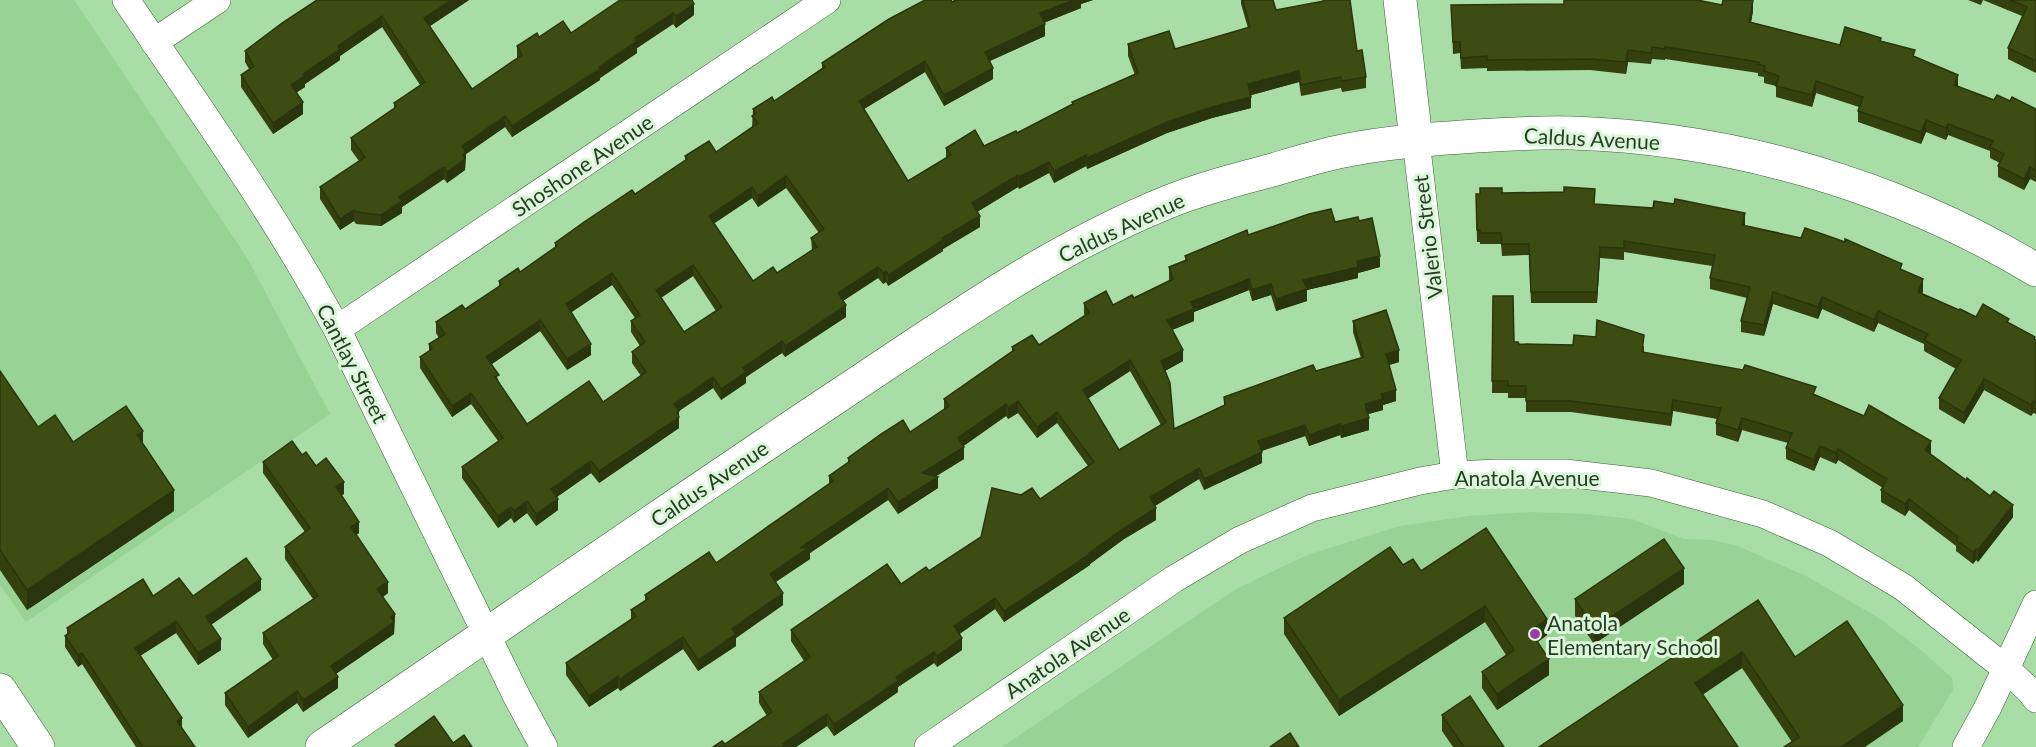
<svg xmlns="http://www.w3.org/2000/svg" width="2036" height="747" font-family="Lato,sans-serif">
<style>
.built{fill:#98d295}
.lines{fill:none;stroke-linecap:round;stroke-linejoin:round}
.street-casing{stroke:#336331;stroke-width:28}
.secondary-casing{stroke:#336331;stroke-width:34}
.primary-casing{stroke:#336331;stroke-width:34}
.street{stroke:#fff;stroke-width:27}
.secondary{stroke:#fff;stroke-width:33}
.primary{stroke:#fff;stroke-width:33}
.wall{fill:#34410f;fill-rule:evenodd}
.shaded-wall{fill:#2b350d}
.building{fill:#3d4c12;stroke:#2b350d;stroke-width:1.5;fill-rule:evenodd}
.poi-dot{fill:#9b3da6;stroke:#dbf6d9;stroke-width:2}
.labels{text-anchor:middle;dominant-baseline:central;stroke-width:6;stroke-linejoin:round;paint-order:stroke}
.street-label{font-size:21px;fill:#273d26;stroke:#dbf6d9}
.poi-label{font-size:21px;fill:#273d26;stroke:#dbf6d9;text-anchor:start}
</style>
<rect width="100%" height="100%" fill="#a8dda5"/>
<!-- built -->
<g class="built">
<path d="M0,0h74l172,256 84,158 -304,208 -26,-37z"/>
<path d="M1530,512l58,2 44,5 52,20 29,1 25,6 68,30 73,42 43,33 30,27 1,12 -35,57h-916l234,-158 71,-34 93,-29 69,-10z"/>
</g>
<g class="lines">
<defs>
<g id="street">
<path d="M126,0c73,108 149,214 211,329l180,368 27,50"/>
<path d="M154,42l63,-42"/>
<path d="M1416,140l39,335"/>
<path d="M337,329l490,-329"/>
<path d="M928,747l246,-168 66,-39 72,-32 108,-27 35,-6 42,-2h68l86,10 112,31 66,29 74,44 102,81 24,22 7,9"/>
<path d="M1966,747l22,-40 48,-103"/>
</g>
<g id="secondary">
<path d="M1400,0l16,140"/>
<path d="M322,747c172,-117 343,-236 516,-351 106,-70 211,-146 330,-194 32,-13 67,-22 101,-31 24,-7 49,-15 74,-20 44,-9 88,-12 133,-15 32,-2 64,-4 96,-3 162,5 325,53 464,137"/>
</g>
<path id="primary" d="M0,690l38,57"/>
</defs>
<!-- street casing -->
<use href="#street" class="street-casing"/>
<!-- secondary casing -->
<use href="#secondary" class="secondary-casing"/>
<!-- primary casing -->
<use href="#primary" class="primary-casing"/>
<!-- street -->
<use href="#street" class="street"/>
<!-- secondary -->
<use href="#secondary" class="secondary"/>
<!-- primary -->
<use href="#primary" class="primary"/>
</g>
<!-- wall -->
<g class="wall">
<path d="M317,0h152l-39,26 42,63 45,-31v-12l22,-9 32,-4 121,-32 2,14 -18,13 -3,-4 -36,24v5l-37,25v2l-88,57 -7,-10 -39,27 -1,16 -18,13 -3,-4 -42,28v6l-21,13 -25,-2 -2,-3 -14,9 -20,-31v-12l39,-26 -8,-11v-12l43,-29v-6l26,-18 -38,-58 -42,29v4l-35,24v3l-8,5 6,22 -30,20 -32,-47v-12l8,-6 -4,-7v-11z"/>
<path d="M956,0h137l-12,4v4l-37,15 1,13 -55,25 3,18 -49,27 -19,-34 -61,37 44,72 38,-23v-10l38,-2 33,-13 55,-29v-2l63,-27 -7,-19v-12l47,5 73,-21 -7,-24v-4h32l3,10 47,-9 -1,-1h28l7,51 9,26v11l-24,4 -1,-4 -40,8 -2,-14 -48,13v13l-39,10 -45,15 -80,36 -1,-3 -32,17 -5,-10 -30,16 -1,-2 -41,25 3,15 -37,22v2l-55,35 -2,-4 -3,2 -5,-6 -35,23 3,16 -61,40 -3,-4 -36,24v6l-25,17 -8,-12 -34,23v17l-80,55 -8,-10 -34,24 1,13 -22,16 -9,-13 -13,10 -3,-5 -13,10 -36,-50v-11l36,-26 -27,-37 -19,13 -32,-49v-11l9,-6v-7l10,-6 -3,-5v-11l29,-13 34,-22v-6l21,-9 35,-24v-5l80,-49 50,-34v-4l31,-4 36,-25 1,-18 21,-8 48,-33v-5zM786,188l33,45 -8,5 1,12 -35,23 -24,8 -39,-58 38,-25 6,9zM693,276l23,35 -32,21 -23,-34zM612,285l23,33 -4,3v11l9,14 -8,6v11l9,13 -38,26 -76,22 -28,-42 -7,-18 48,-33 27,39 24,-15 -20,-43z"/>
<path d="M1968,0h68v73l-28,-14v-11l14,-32 -39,-16 -2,5z"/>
<path d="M1451,5l302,6 -2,11 89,23 41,-4 34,16 43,29 36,14 16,1 26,8v73l-6,-3 -6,11 -26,-13v-11l2,-3 -10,-5v-7l-42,-16 -2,5 -20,-8 -5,12 -63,-22v-11l1,-4 -43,-14 -4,14 -36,-10v-11l-12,-3v-6l-6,-1v-3l-93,-14v1l-13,-1 -1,5 -23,-2 -2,12 -36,-4 -103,1v-3l-26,1 -1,-16 -7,1z"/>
<path d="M1564,192l30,12 151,22 157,44 21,21 -1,3 54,23 33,6 27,17v74l-3,-1 -2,3 -47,-26 -20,34 -25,-15v-11l17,-29 -32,-18v-7l-46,-21 -4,9 -52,-23 -4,10 -45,-15 -9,32 -23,-4v-11l6,-23 -37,-9v-11l2,-12 -88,-14v8l-24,-2 -3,45h-66l-2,-48 -27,1 -1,-12h-21v-2h-3l-1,-48z"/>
<path d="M1359,221l21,46 -22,6v5l-51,12v11l-31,10 -5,-16 -19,6 -3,-11 -55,22v9l-22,9 11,31 -18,10 9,58 50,-24v-8l137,-39 -8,-26v-11l46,41 -10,3 7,36 -13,4v5l-15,4 1,16 -28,8 -1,-3 -31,11 -4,-10 -43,15v12l-58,27 -5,-11 -44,27 1,14 -32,19 -34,25v1l-86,57 -9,-13 -36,25 3,16 -25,17 -3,-4 -36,24v5l-64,44 -7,-10 -31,21h-83l12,-3 42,-28 -8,-13v-11l45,-31 -13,-20v-11l110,-46 28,-13 111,-72 48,-33 -31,-43 -20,15 -19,-25 -10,6 -2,-3 -43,30 1,13 -28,17 2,12 -40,26 -10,-14 -78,53v6l-35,23 8,23 -47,33v8l-38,25 -15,-22 -63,42 -2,-3 -29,19 -23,-32v-12l65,-44v-9l14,-9v-6l71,-32 113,-79v-8l19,-13v-5l62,-26 34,-23v-10l68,-47v-5l27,-2 46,-29 -1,-2v-11l29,2 21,-7 35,-17v-14l16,-7v-4l63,-21 87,-13zM1130,371l31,54 -42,25 -31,-52z"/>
<path d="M1493,296l21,46 5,2 125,2v7l172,42 115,58 -1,1 83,63 -35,45 -2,-2 -3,4 -17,-13v-5l-47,-36 -4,6 -24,-14v-12l2,-2 -45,-28 -2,4 -16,-7 -6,14 -28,-12v-11l2,-5 -46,-13 -4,12 -22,-7v-12l1,-4 -44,-8 -2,15 -100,-14h-45v-14h-18v-5h-16z"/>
<path d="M0,371l38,56 35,15 70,2 31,67 -147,99 -27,-40z"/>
<path d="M263,462l53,4 28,28 -3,1 18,38 -3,2 32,58 -5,4 12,17 -1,20 -58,40 2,14 -35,24 -6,-9 -49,35 -23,-33v-12l48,-33 -10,-16v-11l50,-34 -28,-40v-12l20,-15 -42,-59z"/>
<path d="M1403,565l18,6 126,64 -9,7 11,33 -52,35 -15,-22v-16l24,-17 -21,-33 -146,94 -55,-82v-16z"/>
<path d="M1684,584l-90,60 -19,-28v-17z"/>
<path d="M261,590l-50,35 10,25 -23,15 -22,-32 -36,23 42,72 13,19h-59l-54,-83 -4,3 -13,-20v-11l2,-2v-6l126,-32z"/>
<path d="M1758,600l37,57 108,64 -111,21 -50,-74 -203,79z"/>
<path d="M1442,715l62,32h-51l-11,-16z"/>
</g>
<!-- shaded-wall -->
<g class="shaded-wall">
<path d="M452,0h17l-45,30v-12z"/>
<path d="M1074,0h19l-12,4v4l-41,16v-11z"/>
<path d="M1753,0v11l-4,22v-11z"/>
<path d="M694,4v11l-18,13v-12z"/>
<path d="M673,13v11l-36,24v5l-37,25v2l-88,57v-11l87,-59 36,-29z"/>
<path d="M382,16v11l-42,29v4l-35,24v3l-14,9v-11l12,-11 35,-28z"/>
<path d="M1045,24v12l-60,27v-11z"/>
<path d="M1628,50v12l-2,12v-12z"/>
<path d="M925,61v11l-66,40v-11z"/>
<path d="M993,68v11l-49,27v-11z"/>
<path d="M1299,71v11l-51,14v-12z"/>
<path d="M1958,75v12l-4,-2z"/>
<path d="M1816,81v12l-4,14v-12z"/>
<path d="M1251,97v11l-39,10 -45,15 -80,36v-11l80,-36 45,-15z"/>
<path d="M303,102v12l-30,20v-11z"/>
<path d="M505,116v11l-39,27 -1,16 -18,13v-11l15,-26z"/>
<path d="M1926,120v12l-5,12v-12z"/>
<path d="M1948,124v11l-2,5v-12z"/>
<path d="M1086,155v11l-32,17v-12z"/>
<path d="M1049,162v11l-30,16v-12z"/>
<path d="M444,167v12l-42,28v6l-21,13v-11l18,-18z"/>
<path d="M2030,167v12l-6,11v-11z"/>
<path d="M1018,175v12l-46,28v-12z"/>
<path d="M786,176v12l-28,19v-11z"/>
<path d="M752,187v11l-43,29v-11z"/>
<path d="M354,210v11l-14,9v-11z"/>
<path d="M1745,213v12l-3,12v-12z"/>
<path d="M980,216v11l-37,22v2l-55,35v-11l54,-37z"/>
<path d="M1600,247v11l-3,45v-11z"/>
<path d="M1380,256v11l-22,6v5l-51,12v11l-31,10v-12l27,-19 54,-19z"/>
<path d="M693,265v11l-37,25v-11z"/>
<path d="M878,267v11l-40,26v-11z"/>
<path d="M886,271v11l-3,2v-11z"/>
<path d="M612,273v12l-46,31v-12z"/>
<path d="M1249,279v11l-55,22v9l-27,11v-12l24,-18z"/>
<path d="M1923,279v12l-5,12v-11z"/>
<path d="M1271,284v11l-19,6v-11z"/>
<path d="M1773,292v12l-9,32v-11z"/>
<path d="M1822,297v12l-4,10v-12z"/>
<path d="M846,305v12l-61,40v-11z"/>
<path d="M1878,311v12l-4,9v-12z"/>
<path d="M540,320v11l-54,37v-11z"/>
<path d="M782,341v12l-36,24v6l-25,17v-11l22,-21z"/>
<path d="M591,344v11l-24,15v-11z"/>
<path d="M1183,350v11l-22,12v-12z"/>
<path d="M1399,350v12l-13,4v-12z"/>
<path d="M1130,360v11l-47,31v-12z"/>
<path d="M713,377v11l-34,23v17l-80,55v-12l75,-67z"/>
<path d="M1984,379v11l-20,34v-11z"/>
<path d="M1396,390v11l-13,4v5l-18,5v-11l16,-10z"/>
<path d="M471,393v11l-19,13v-11z"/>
<path d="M1673,400v11l-2,15v-12z"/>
<path d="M1018,401v12l-10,6v-11z"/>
<path d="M2033,401v12l-2,3v-11z"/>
<path d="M1006,404v12l-48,34v-12z"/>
<path d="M1057,412v11l-20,15v-11z"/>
<path d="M1369,418v12l-28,8v-12z"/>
<path d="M1742,418v12l-4,12v-12z"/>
<path d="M1340,424v11l-31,11v-11z"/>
<path d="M1305,425v11l-47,16v-11z"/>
<path d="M143,431v21l-6,-17z"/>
<path d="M1931,441v12l-6,9v-12z"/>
<path d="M1820,446v11l-6,14v-11z"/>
<path d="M964,447v12l-42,26v-12z"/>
<path d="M1838,449v11l-2,4v-11z"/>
<path d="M1262,452v11l-58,27v-11z"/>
<path d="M591,461v12l-40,28v-12z"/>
<path d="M1199,468v11l-49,30v-12z"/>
<path d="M938,477v11l-40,26v-12z"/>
<path d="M344,482v12l-8,5v-12z"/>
<path d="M888,488v12l-78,53v6l-40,27v-12l30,-26z"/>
<path d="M174,490v21l-147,99v-20z"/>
<path d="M558,499v11l-22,16v-12z"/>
<path d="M1909,499v11l-4,6v-12z"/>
<path d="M527,501v12l-13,10v-12z"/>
<path d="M2013,505v12l-35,45v-12z"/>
<path d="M511,507v11l-13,10v-12z"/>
<path d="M1156,508v12l-32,19 -34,25v1l-86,57v-11l120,-83z"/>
<path d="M359,522v11l-8,6v-12z"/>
<path d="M1976,549v11l-3,4v-12z"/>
<path d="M1684,568v16l-90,60v-16z"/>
<path d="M261,579v11l-55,38v-11z"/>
<path d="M388,582v11l-11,8v-12z"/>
<path d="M783,593v12l-47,33v8l-38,25v-11l34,-31z"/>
<path d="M995,598v11l-41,29v-12z"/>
<path d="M1485,606v16l-146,94v-16z"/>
<path d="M395,614l-1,20 -63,43v-11z"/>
<path d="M1547,619v16l-17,12v-16z"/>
<path d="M176,621v12l-41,26v-11z"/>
<path d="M683,637v12l-63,42v-12z"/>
<path d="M962,638v12l-25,17v-11z"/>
<path d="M221,639v11l-23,15v-12z"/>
<path d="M934,652v11l-36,24v5l-64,44v-12l62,-47z"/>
<path d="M1742,652v16l-47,32v-17z"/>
<path d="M82,653v11l-4,3v-12z"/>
<path d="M1549,659v16l-52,35v-16z"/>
<path d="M618,676v12l-29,19v-11z"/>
<path d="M338,677v11l-35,24v-12z"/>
<path d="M297,691v12l-49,35v-11z"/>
<path d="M1903,705v16l-38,26h-24z"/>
<path d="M827,714v12l-31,21h-13v-3z"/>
<path d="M182,718v11l-5,-8z"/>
</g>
<!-- building -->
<g class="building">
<path d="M317,0h135l-28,18 48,71 50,-34 -5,-9 20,-13 2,4 24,-16 8,12 49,-33h72l2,4 -18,12 -3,-3 -38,25 2,3 -38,26 1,2 -88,57 -7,-10 -43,30 4,6 -3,3 2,4 -18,13 -3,-5 -45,30 3,4 -21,14 -25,-3 -2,-2 -14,9 -20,-32 45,-30 -14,-19 45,-31 -2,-4 31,-21 -43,-66 -44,30 2,3 -37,25 2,2 -14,9 12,17 -30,21 -32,-48 13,-9 -9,-15 37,-28z"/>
<path d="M925,0h26l1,2 4,-2h118l-34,13 5,11 -60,28 8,16 -49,27 -19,-34 -66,40 49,80 43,-26 -5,-7 29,-18 9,16 32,-15 1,2 56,-29 -1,-2 66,-29 -10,-29 41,-13 6,18 75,-22 -7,-27h30l3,10 48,-9v-1h26l7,51 5,-1 4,27 -24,4 -1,-4 -40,8 -2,-14 -51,13 3,13 -39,10 -45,15 -80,36 -1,-3 -32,16 -5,-9 -30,15 -1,-2 -46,28 8,13 -38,22 1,2 -55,35 -2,-4 -3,2 -5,-6 -40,26 8,12 -61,41 -3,-5 -39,27 3,4 -25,17 -8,-12 -39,27 5,7 -2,2 2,4 -80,54 -8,-10 -40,28 7,10 -22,15 -9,-13 -13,10 -3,-4 -13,9 -36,-49 41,-29 -32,-45 -19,13 -32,-49 12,-8 -3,-5 16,-10 -9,-12 26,-17 3,4 36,-24 -2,-4 19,-13 2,4 37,-26 -2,-3 29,-21 48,-32 3,4 52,-35 -2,-3 24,-15 7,11 42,-29 -6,-7 4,-3 -3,-4 19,-12 2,4 51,-34 -3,-4 67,-44zM786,176l38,53 -13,9 6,9 -40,26 -4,-6 -20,14 -44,-65 43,-29 6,9zM693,265l29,42 -38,25 -28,-42zM612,273l28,42 -9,6 14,21 -13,10 14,20 -43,30 -14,-21 -62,43 -32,-47 4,-2 -13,-18 54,-37 27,39 24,-15 -25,-40z"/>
<path d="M1564,0h133l25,5 1,-5h30l-4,22 91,23 5,-18 36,11 -1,3 35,9 -2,6 45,19 -4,10 40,15 3,-5 13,6 2,-4 24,12v62l-6,-4 -6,12 -26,-13 6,-12 -14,-7 3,-6 -45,-17 -2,4 -20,-8 -5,12 -63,-21 5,-14 -47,-16 -4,14 -36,-9 3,-10 -15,-5 1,-5 -7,-2 1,-2 -94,-15v2l-13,-2 -1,6 -23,-3 -2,12 -36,-3 -103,1v-4l-26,2 -1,-16h-7l-2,-37 113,-1z"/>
<path d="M2010,0h26v61l-28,-13 19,-41z"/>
<path d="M1564,187l31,2 -1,15 59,4 1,-7 20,3 1,-5 70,14 -3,12 59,13 4,-10 40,14v-3l57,25 -2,5 23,10 -5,13 41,18 1,-1 16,8 7,-13 26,15 -2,3 28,15 -1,2 2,1v63l-3,-2 -2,4 -47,-26 -20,34 -25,-15 22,-38 -37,-20 4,-6 -50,-23 -4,9 -52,-23 -4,10 -45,-15 -9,33 -23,-4 9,-34 -40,-9 5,-23 -91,-14v7l-24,-1 -3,45h-66l-2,-48h-27l-1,-11h-21v-3h-3l-1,-36h4v-6h22v5l62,-1z"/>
<path d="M1331,209l4,13 23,-5 1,4 13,-3 8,38 -23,5 1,6 -55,13 4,9 -31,10 -5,-15 -19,6 -3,-11 -58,23 3,7 -27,11 16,30 -22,11 9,22 4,46 51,-24 -1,-8 89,-32 3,6 48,-14 -11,-36 33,-11 13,40 -13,4 10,36 -15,4 2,5 -18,5 4,14 -28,8 -1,-2 -31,11 -4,-10 -47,16 4,11 -58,27 -5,-11 -49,29 6,11 -32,20 -35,25 1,1 -86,57 -9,-13 -41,28 8,12 -25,18 -3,-4 -38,25 2,4 -64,43 -7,-10 -44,30 2,3h-72l9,-6 3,3 47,-32 -13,-20 51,-35 -19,-27 96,-66 14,20 25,-17 3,4 52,-34 11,-49 29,7 11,-7 8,11 54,-37 -37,-50 -20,15 -19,-26 -10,7 -2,-4 -48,34 6,9 -42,26 16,4 -40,25 -10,-14 -88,60 10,-1 -40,27 13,19 -51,36 4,5 -38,26 -15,-23 -63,42 -2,-3 -29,20 -23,-33 70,-47 -5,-6 17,-11 -3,-4 64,-43 7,11 117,-82 -4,-5 21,-15 -2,-3 33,-24 22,-14 7,12 39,-26 -5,-7 70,-49 -2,-3 20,-12 7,10 50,-32 -5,-10 22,-12 7,14 19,-10 2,3 39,-19 -4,-12 18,-7 -2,-4 62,-26 1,5 61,-21zM1130,360l36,62 -47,28 -36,-60z"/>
<path d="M1493,296h20l1,46h4l1,2 54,1 1,-10 22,2 1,-17 47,15 -2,17 101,18 2,-5 71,22 -3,7 51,22 5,-11 62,36 -6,9 41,30 1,-2 23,18 4,-5 19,14 -35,45 -2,-1 -3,3 -17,-12 2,-3 -49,-38 -4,5 -24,-14 6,-11 -49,-30 -2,4 -16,-7 -6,14 -28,-12 6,-15 -50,-15 -4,12 -22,-7 5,-15 -48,-8 -2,14 -100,-13h-45v-15h-18v-5h-16z"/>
<path d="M0,371l38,56 17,-12 18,27 53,-36 17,25 -6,4 37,55 -147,100 -27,-40z"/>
<path d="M292,441l10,14 4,-3 10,14 10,-8 18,24 -8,5 23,35 -8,5 37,55 -11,7 18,25 -4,3 3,5 -63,44 7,11 -35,23 -6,-9 -49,36 -23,-34 53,-37 -15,-23 55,-37 -33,-49 25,-19 -47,-66z"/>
<path d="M1486,528l61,91 -17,12 19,28 -52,35 -15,-22 32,-22 -29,-44 -146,94 -55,-82 106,-71 13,18 10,-6 8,12z"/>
<path d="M1664,539l20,29 -90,60 -19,-29z"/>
<path d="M246,558l15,21 -55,38 15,22 -23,14 -22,-32 -41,27 47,70 -5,3 18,26h-52l-61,-94 -4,2 -13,-19 5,-4 -3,-4 76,-49 10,17 26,-18 14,18z"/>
<path d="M1758,600l37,57 52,-36 56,84 -62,42h-57l15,-10 -57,-85 -47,31 43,64h-199z"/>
<path d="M1470,696l34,51h-40l-22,-32z"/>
<path d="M434,716l19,27 11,-8 8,12h-75l-2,-2z"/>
<path d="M1290,733l9,14h-29z"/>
</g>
<!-- markers -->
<circle class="poi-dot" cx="1535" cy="634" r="6"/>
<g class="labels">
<!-- street labels -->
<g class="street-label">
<text transform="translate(1592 138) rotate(3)">Caldus Avenue</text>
<text transform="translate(582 165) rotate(-34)">Shoshone Avenue</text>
<text transform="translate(1121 227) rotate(-25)">Caldus Avenue</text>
<text transform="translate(1427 237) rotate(-97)">Valerio Street</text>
<text transform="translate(353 363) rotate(63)">Cantlay Street</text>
<text x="1527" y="477">Anatola Avenue</text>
<text transform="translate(709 483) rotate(-34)">Caldus Avenue</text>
<text transform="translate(1067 652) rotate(-34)">Anatola Avenue</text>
</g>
<!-- poi labels -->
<g class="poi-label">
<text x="1547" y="622">Anatola<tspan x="1547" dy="24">Elementary School</tspan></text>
</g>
</g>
</svg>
